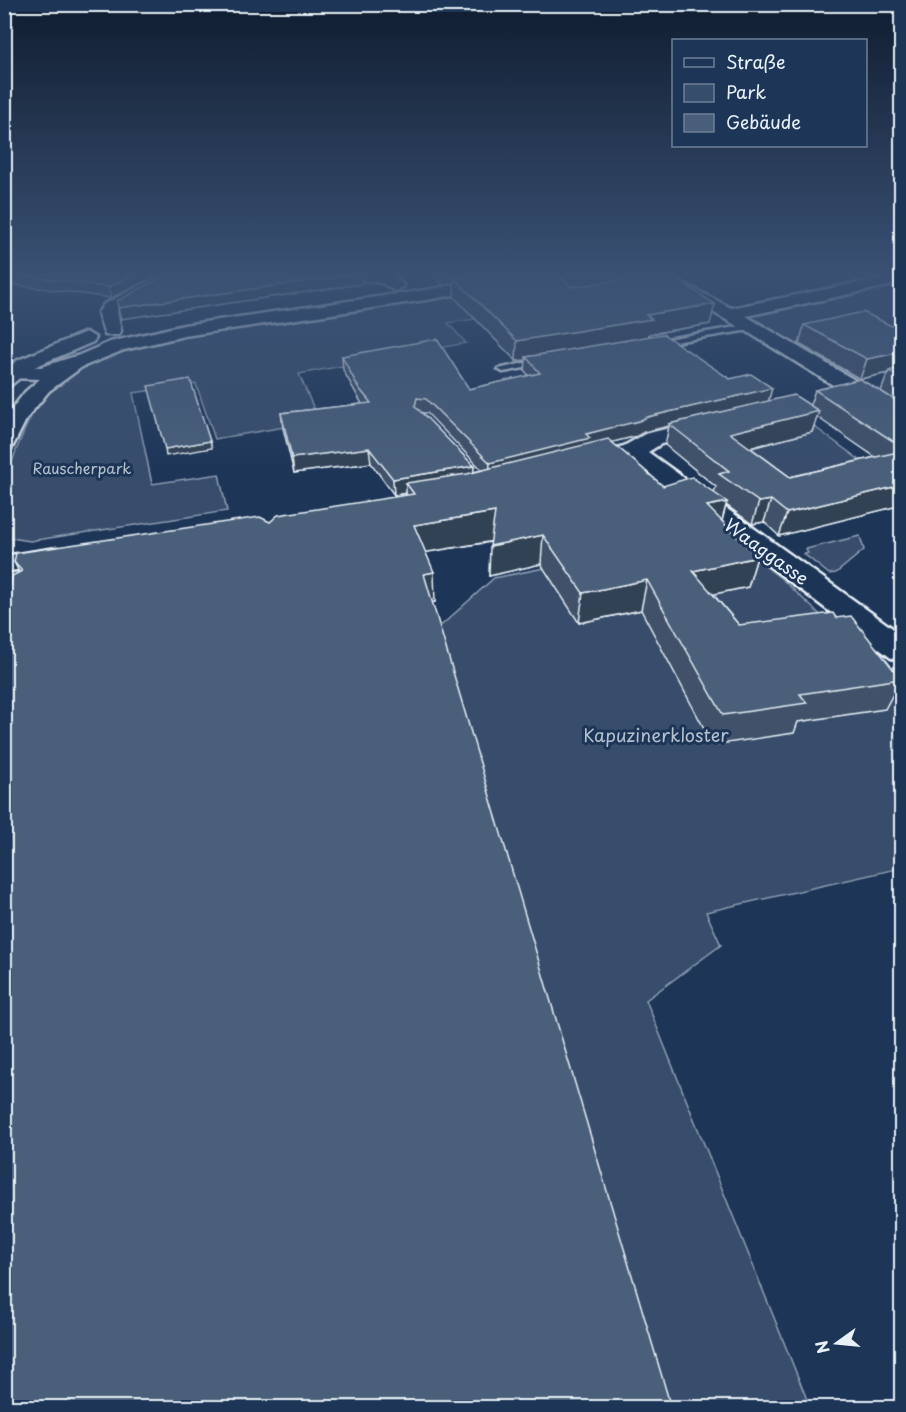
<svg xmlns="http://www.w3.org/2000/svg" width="906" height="1412" font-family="'Playpen Sans',sans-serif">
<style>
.green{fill:#374d6c;stroke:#909fb2;stroke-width:1.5}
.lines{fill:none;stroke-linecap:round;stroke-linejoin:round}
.lane-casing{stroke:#e8f1f8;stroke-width:5}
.street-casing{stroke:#e8f1f8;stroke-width:5}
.secondary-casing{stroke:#e8f1f8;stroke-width:5}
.primary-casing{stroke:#e8f1f8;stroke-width:5}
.lane{fill:#1d3557;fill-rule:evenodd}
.street{fill:#1d3557;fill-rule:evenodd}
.secondary{fill:#1d3557;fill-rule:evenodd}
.primary{fill:#1d3557;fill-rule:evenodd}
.wall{fill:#3f5169;stroke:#e8f1f8;stroke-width:1.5;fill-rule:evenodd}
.shaded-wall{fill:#334255;stroke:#e8f1f8;stroke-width:1.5}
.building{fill:#495e7a;stroke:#e8f1f8;stroke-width:1.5}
.labels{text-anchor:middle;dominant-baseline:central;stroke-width:6;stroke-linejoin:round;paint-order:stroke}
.far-park-label{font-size:15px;fill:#b3c0ce;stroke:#1d3557}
.street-label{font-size:18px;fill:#e8f1f8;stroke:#1d3557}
.park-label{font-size:18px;fill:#b3c0ce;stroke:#1d3557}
</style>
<rect width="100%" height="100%" fill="#1d3557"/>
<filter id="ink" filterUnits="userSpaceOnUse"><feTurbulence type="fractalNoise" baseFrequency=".0167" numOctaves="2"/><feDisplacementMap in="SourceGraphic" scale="12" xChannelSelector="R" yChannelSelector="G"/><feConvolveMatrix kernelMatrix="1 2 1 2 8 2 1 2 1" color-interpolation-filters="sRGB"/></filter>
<g filter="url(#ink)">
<!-- green -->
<g class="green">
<path d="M577,274h54l15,7 -85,25 -113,17 18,20 -167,31 20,47 -104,18 -19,-55 -63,9 19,91 67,-10 8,37 -197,30 -25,-4c0,-14 -2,-28 0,-42 2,-28 27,-94 51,-110 34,-26 78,-37 119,-47l285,-42z"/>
<path d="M901,282v71l-87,-14 -18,5 -48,-27z"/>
<path d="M796,413l73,54 -88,22 -75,-56z"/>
<path d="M721,533l61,46 112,105 7,13v171l-195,44 15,33 -75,55 164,407h-155l-221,-775 60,-54z"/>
<path d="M860,536l4,14 -28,23 -7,1 -25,-20 4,-1 -2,-4z"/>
</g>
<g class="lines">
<defs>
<g id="lane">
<path d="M753,324l3,1v4l-107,17 -5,-3z"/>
<path d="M547,358l5,3 -1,2 -48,9 -5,-3z"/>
</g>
<g id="street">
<path d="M164,274h21l-68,37 4,20 -2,4h-14l-7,-22 6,-9z"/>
<path d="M348,274h39l6,1 11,11 -9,5 -13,-8 -32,-5z"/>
<path d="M646,274h20l65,34 171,-34v9l-156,33 156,92v17l-8,-2 -148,-92z"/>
<path d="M711,418l8,2 3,5 -3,5 -58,14 -13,8 254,183v26l-11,-3 -263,-199 -47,12 -8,-2 -4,-5 4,-5 51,-13 21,-12z"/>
<path d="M57,548l10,2 4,6 -4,6 -63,10v-16z"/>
</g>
<path id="secondary" d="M76,356l7,2 3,4 -3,4 -40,13 -39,-1v-12l37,1z"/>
<g id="primary">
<path d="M515,274h32l-8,5 -107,20 -248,37 -60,14 -42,17 -33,24 -22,27 -15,30 -8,2v-31l21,-27 31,-27 54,-23 74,-17 248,-36z"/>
<path d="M86,332l10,6 -3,4 -61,26 -21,17 -7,2v-17l14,-10z"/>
</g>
</defs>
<!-- lane casing -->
<use href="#lane" class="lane-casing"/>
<!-- street casing -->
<use href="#street" class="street-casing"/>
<!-- secondary casing -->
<use href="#secondary" class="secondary-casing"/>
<!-- primary casing -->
<use href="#primary" class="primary-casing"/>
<!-- lane -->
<use href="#lane" class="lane"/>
<!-- street -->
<use href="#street" class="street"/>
<!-- secondary -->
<use href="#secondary" class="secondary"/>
<!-- primary -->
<use href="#primary" class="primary"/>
</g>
<!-- wall -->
<g class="wall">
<path d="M4,274h155l-48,24 -107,-15z"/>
<path d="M432,274h124l16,13 138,37 -61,10v2l81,43 38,22 42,4 5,-15 79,10 -13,-9 7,-18 -28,6 -61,-35 5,-19 98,6v174l-123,31 -15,-14 -12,2 -26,-19 -4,16 35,36 -9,30 -35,7 26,31 97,-7 65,61 -16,30 -87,13 -4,11 -81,12 -72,-135 -62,13 -38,-59 -52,12 2,-34 -65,10 9,50 -424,-17 8,-13 -5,-10 256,-40 136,-27v-2l-12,2 -23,-32 -77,10 -11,-45 -2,-15 81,-9 -19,-34 -1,-14 127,33 60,-13 -4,-5 1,-11 -10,1 -62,-64v-14l-12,2zM422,413h5l55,57 -9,2 1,-6zM817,417l58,40 -85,20 -39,-29 61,-16zM669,426l-4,19 51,42 -2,6 -51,-7 -51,-44 25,-6 7,-4z"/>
</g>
<!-- shaded-wall -->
<g class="shaded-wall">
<path d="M135,274h24l-48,24 -3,-11z"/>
<path d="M358,274h3l1,8 -1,2 -240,35 -3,-11z"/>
<path d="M442,274h72l-60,4v5l-12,2z"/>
<path d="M715,304l-5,20 -61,10 -1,5 -122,18v3l-10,1 1,-20 129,-26z"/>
<path d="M902,352v18l-13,1 -1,2 -28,6 7,-20z"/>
<path d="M772,388l-4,15 -99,21v2l-25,6 -7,4 -48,12 -100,30 1,-15 96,-29 61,-17z"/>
<path d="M819,411l-7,21 -87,22 5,-21z"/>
<path d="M210,441l2,7 -46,8 -1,-7z"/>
<path d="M369,448l2,15 -77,10 -2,-15z"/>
<path d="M474,466l-1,16 -67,1v10l-12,2 -1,-16z"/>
<path d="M902,485v20l-123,31 8,-23z"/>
<path d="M771,500l-7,22 -12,2 7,-22z"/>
<path d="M727,502l-8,29 -12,-25z"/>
<path d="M495,512l-1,29 -78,13 -2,-29z"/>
<path d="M543,535l-2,29 -52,12 1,-30z"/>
<path d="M757,557l-9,30 -62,13 7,-29z"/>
<path d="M434,572l1,30 -10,1 -1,-29z"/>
<path d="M647,580l-6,30 -62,13 4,-30z"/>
</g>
<!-- building -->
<g class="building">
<path d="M12,274h123l-27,13z"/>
<path d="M168,274h190l-240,34 -1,-7z"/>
<path d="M477,274h79l16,13 91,-13h6l46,30 -69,11 6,4 -135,22 -63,-63z"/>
<path d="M863,312l39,19v21l-35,7 -63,-34z"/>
<path d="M663,334l67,45 21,-5 21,14 -125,29 -8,4 -53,13 4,4 -100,25 -64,-64 -9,-1 -2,8 59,60 -81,13 -24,-31 -77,10 -11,-45 90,-10 -13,-16 -16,-31 95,-17 32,50 71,-16 -14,-16z"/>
<path d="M902,367v12l-13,-8z"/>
<path d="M190,379l20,62 -45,8 -17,-63z"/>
<path d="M860,379l42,25v43l-87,-57z"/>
<path d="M794,395l25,16 -89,22 60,44 112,-26v34l-115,28 -16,-13 -12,2 -40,-28 10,-3 -60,-47z"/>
<path d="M608,439l55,47 29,-9 35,25 -20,4 50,51 -64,14 46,54 94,-12 3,5 15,-2 50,63 -101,15 7,9 -84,12 -76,-135 -64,13 -40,-58 -53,11 5,-34 -81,13 20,47 -10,2 247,833h-667v-821l7,-1 1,-9 10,-5 -8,-9 2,-9 244,-36 10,5 8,-7 136,-21 -8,-11 61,-9z"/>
</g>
</g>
<!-- sky -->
<linearGradient id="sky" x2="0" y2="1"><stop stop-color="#101d30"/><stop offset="0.58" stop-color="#3a5174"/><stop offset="1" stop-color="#3a5174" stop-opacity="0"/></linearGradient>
<rect width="906" height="472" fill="url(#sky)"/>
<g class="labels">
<!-- far-park labels -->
<g class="far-park-label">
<text x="82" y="467">Rauscherpark</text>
</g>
<!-- street labels -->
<g class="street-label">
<text transform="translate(767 551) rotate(36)">Waaggasse</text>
</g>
<!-- park labels -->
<g class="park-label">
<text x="656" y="734">Kapuzinerkloster</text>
</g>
</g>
<!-- margin -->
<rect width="906" height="1412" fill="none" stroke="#1d3557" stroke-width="24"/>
<rect x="12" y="12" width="882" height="1388" fill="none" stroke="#e8f1f8" stroke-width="2" filter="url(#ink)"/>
<!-- legend -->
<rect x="672" y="39" width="195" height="108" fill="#1d3557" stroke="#6e8097" stroke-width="1.5"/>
<rect x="684" y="58" width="30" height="9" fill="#1d3557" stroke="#6e8097" stroke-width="1.5"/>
<text x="726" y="69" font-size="18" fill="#e8f1f8">Straße</text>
<rect x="684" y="84" width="30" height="18" fill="#374d6c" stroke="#6e8097" stroke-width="1.5"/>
<text x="726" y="99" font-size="18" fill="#e8f1f8">Park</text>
<rect x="684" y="114" width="30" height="18" fill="#495e7a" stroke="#6e8097" stroke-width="1.5"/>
<text x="726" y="129" font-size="18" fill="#e8f1f8">Gebäude</text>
<!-- north arrow -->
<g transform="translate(837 1343) rotate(255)" stroke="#1d3557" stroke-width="4.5" paint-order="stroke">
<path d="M0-4.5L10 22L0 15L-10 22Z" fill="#e8f1f8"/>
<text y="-9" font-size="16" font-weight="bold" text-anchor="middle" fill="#e8f1f8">N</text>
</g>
</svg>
